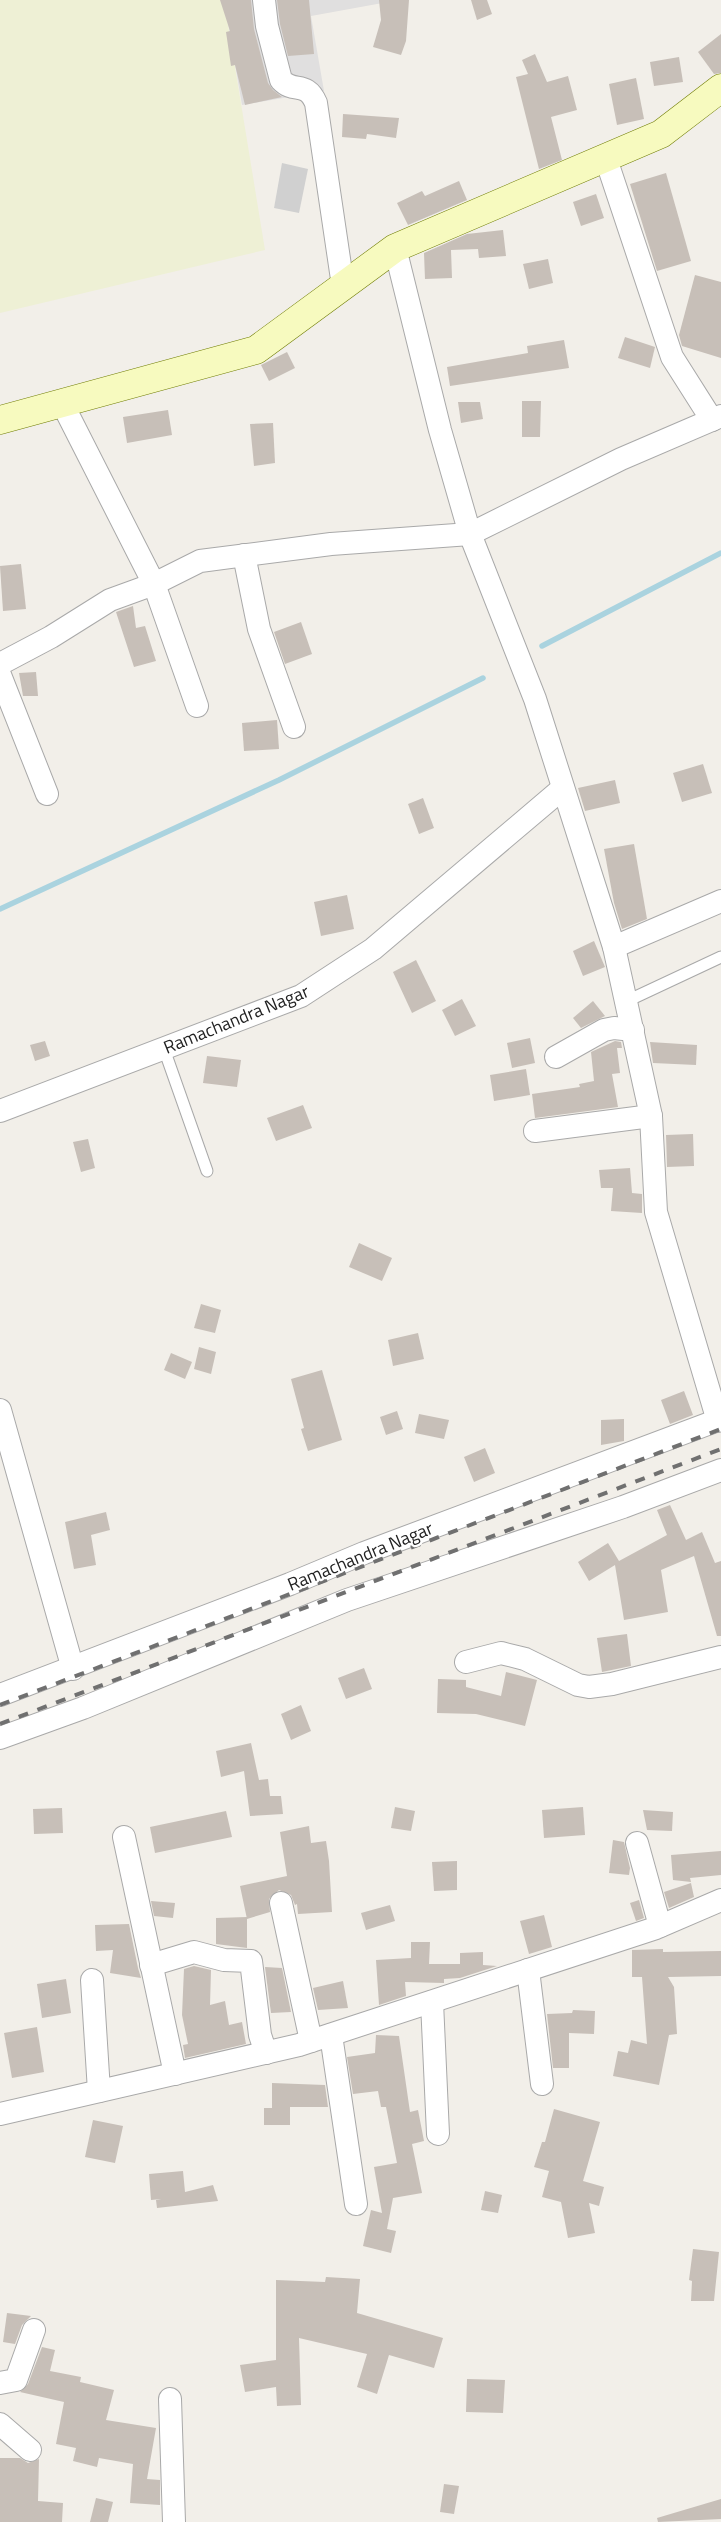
<svg xmlns="http://www.w3.org/2000/svg" width="721" height="2522" font-family="'Titillium Web',sans-serif">
<style>
.residential{fill:#e0dfdf}
.religious{fill:#d0d0d0}
.farmland{fill:#eef0d5}
.lines{fill:none;stroke-linecap:round;stroke-linejoin:round}
.stream{stroke:#aad3df;stroke-width:5.5}
.building{fill:#c7bfb8}
.lane-casing{stroke:#a9a9a9;stroke-width:13}
.street-casing{stroke:#a9a9a9;stroke-width:24}
.secondary-casing{stroke:#707d05;stroke-width:29}
.lane{stroke:#fff;stroke-width:11}
.street{stroke:#fff;stroke-width:22}
.secondary{stroke:#f7fabf;stroke-width:28}
.rail{stroke:#707070;stroke-width:4;stroke-dasharray:10 10;stroke-linecap:butt}
.labels{text-anchor:middle;dominant-baseline:central;stroke-width:4.5;stroke-linejoin:round;paint-order:stroke}
.street-label{font-size:18px;fill:#222;stroke:#fff}
</style>
<rect width="100%" height="100%" fill="#f2efe9"/>
<!-- residential -->
<path class="residential" d="M224,0h175l-88,16 13,75 -82,14z"/>
<!-- religious -->
<path class="religious" d="M282,163l26,6 -9,44 -25,-5z"/>
<!-- farmland -->
<path class="farmland" d="M0,0h224l41,250 -265,63z"/>
<g class="lines">
<!-- stream -->
<g class="stream">
<path d="M542,646l179,-93"/>
<path d="M0,909l279,-129 204,-102"/>
</g>
</g>
<!-- building -->
<g class="building">
<path d="M220,0h31l3,29 14,54 5,7 9,7 -37,8 -10,-40 -4,1 -5,-34 4,-1z"/>
<path d="M277,0h32l5,54 -26,2 -8,-32z"/>
<path d="M379,0h30l-3,41 -5,14 -28,-8 8,-27z"/>
<path d="M471,0h16l5,14 -15,6z"/>
<path d="M721,34v39l-7,1 -16,-22z"/>
<path d="M535,54l12,28 21,-6 9,34 -26,7 11,43 -23,9 -23,-92 12,-3 -6,-14z"/>
<path d="M679,57l4,25 -29,4 -4,-24z"/>
<path d="M636,78l8,41 -27,6 -8,-41z"/>
<path d="M343,114l56,4 -3,20 -29,-4 -1,5 -24,-2z"/>
<path d="M666,173l25,88 -34,10 -27,-87z"/>
<path d="M459,181l8,19 -59,25 -11,-22 25,-12 3,5z"/>
<path d="M596,194l8,24 -23,8 -8,-24z"/>
<path d="M503,230l3,26 -27,2 -1,-9 -27,1 1,28 -27,1 -1,-26 43,-19z"/>
<path d="M548,259l5,24 -24,6 -6,-25z"/>
<path d="M695,275l26,7v76l-39,-12 -3,-11z"/>
<path d="M625,337l30,10 -5,21 -32,-10z"/>
<path d="M564,340l5,28 -119,18 -3,-19 81,-14 -1,-7z"/>
<path d="M287,352l8,16 -26,13 -8,-16z"/>
<path d="M522,401h19l-1,36h-18z"/>
<path d="M458,402h22l3,17 -22,4z"/>
<path d="M168,410l4,25 -45,8 -4,-26z"/>
<path d="M273,423l2,40 -21,3 -4,-42z"/>
<path d="M21,564l5,45 -23,2 -3,-45z"/>
<path d="M133,606l3,22 9,-2 11,35 -22,6 -18,-55z"/>
<path d="M301,622l11,32 -27,10 -11,-32z"/>
<path d="M36,672l2,24h-15l-4,-23z"/>
<path d="M277,720l2,29 -35,2 -2,-28z"/>
<path d="M703,764l9,29 -30,9 -9,-29z"/>
<path d="M615,780l5,23 -35,8 -7,-23z"/>
<path d="M423,798l11,30 -15,6 -11,-30z"/>
<path d="M634,844l13,75 -25,10 -8,-26 -10,-54z"/>
<path d="M347,895l7,34 -33,7 -7,-34z"/>
<path d="M594,941l11,26 -22,9 -10,-25z"/>
<path d="M416,960l20,41 -24,12 -19,-41z"/>
<path d="M462,999l14,27 -21,10 -13,-26z"/>
<path d="M593,1001l12,15 -24,12 -8,-10z"/>
<path d="M530,1038l5,25 -23,5 -5,-25z"/>
<path d="M45,1041l5,15 -15,5 -5,-16z"/>
<path d="M615,1041l6,1 1,6h-5l3,25 -8,1 6,33 -83,11 -3,-24 48,-7 -1,-3 15,-3 -3,-29z"/>
<path d="M650,1042l47,3 -1,20 -43,-2z"/>
<path d="M207,1056l34,4 -4,27 -34,-4z"/>
<path d="M526,1069l4,26 -36,6 -4,-26z"/>
<path d="M303,1105l9,23 -36,13 -9,-23z"/>
<path d="M693,1134l1,32 -27,1 -1,-32z"/>
<path d="M88,1139l7,29 -14,4 -8,-30z"/>
<path d="M630,1168l2,25 10,1v19l-31,-2 2,-23h-12l-2,-18z"/>
<path d="M359,1243l33,15 -10,23 -33,-14z"/>
<path d="M201,1304l20,6 -6,23 -21,-5z"/>
<path d="M418,1333l6,26 -31,7 -5,-26z"/>
<path d="M199,1347l17,5 -5,22 -17,-5z"/>
<path d="M171,1353l21,9 -7,17 -21,-9z"/>
<path d="M322,1370l20,70 -34,11 -7,-22 3,-1 -13,-49z"/>
<path d="M684,1391l9,24 -23,9 -9,-24z"/>
<path d="M397,1411l6,18 -17,6 -6,-18z"/>
<path d="M419,1414l30,6 -5,19 -29,-6z"/>
<path d="M624,1419v22l-23,4v-25z"/>
<path d="M485,1448l10,25 -21,9 -10,-25z"/>
<path d="M670,1505l16,35 16,-8 13,31 6,-2v75h-4l-23,-80 -33,14 7,42 -44,8 -9,-55 -26,16 -11,-19 30,-19 11,18 48,-26 -10,-25z"/>
<path d="M106,1512l4,18 -19,5 5,30 -22,4 -9,-47z"/>
<path d="M627,1634l4,32 -29,6 -5,-34z"/>
<path d="M364,1668l8,21 -26,10 -8,-21z"/>
<path d="M506,1672l31,8 -12,46 -49,-12 -39,-1 1,-34 28,1v7l35,9z"/>
<path d="M301,1705l10,26 -20,9 -10,-26z"/>
<path d="M251,1743l8,37 9,-1 2,17h11l2,18 -33,2 -6,-45 -23,6 -5,-26z"/>
<path d="M395,1807l20,4 -4,20 -20,-3z"/>
<path d="M583,1807l2,28 -41,3 -2,-28z"/>
<path d="M62,1808l1,25 -29,1 -1,-25z"/>
<path d="M643,1810l30,2 -1,19 -25,-1z"/>
<path d="M226,1811l6,26 -77,16 -5,-26z"/>
<path d="M309,1826l2,17 15,-2 3,20 3,51 -34,2 -1,-10 -2,1 -4,-10 -12,-5 -10,9 1,13 -23,7 -7,-33 47,-10 -7,-44z"/>
<path d="M613,1840l11,2 6,26 -1,7 -20,-2z"/>
<path d="M721,1851v24l-31,3 1,4 -18,-2 -2,-25z"/>
<path d="M457,1861v29l-23,1 -2,-29z"/>
<path d="M691,1883l3,14 -25,11 -5,-16z"/>
<path d="M639,1900l5,18 -8,3 -6,-18z"/>
<path d="M151,1901l24,2 -2,15 -19,-2z"/>
<path d="M390,1905l5,16 -29,9 -5,-17z"/>
<path d="M544,1915l8,32 -23,7 -9,-33z"/>
<path d="M247,1917v31l-31,-4v-26z"/>
<path d="M129,1924l9,44 3,10 -31,-5 3,-23 -17,1 -1,-26z"/>
<path d="M411,1942h19l-1,22h31v-11l23,-1v13l14,1 -37,12 -16,1v4l-39,-1 1,14 -27,9 -3,-45 35,-2z"/>
<path d="M663,1949v3l58,-1v25l-53,1 6,10 3,47 -8,1 -10,50 -46,-9 5,-25 10,2 3,-13 16,4 -5,-67h-10v-27z"/>
<path d="M194,1966l17,4 -1,35 15,-4 4,24 13,-3 4,22 -61,14 -2,-13 5,-1 -6,-29 2,-46z"/>
<path d="M265,1967l17,1 9,44 -20,1z"/>
<path d="M66,1979l5,34 -29,5 -5,-34z"/>
<path d="M343,1981l5,27 -30,2 -5,-22z"/>
<path d="M573,2010l22,1 -1,23 -25,-1v35h-16l-6,-54 25,-1z"/>
<path d="M37,2027l7,45 -32,6 -8,-45z"/>
<path d="M376,2035l23,1 11,76 8,-2 6,31 -12,3 10,49 -29,5 -6,31 9,2 -5,22 -28,-7 8,-36 11,3 -8,-46 23,-4 -11,-56h-5l-3,-16 -25,3 -6,-37 28,-4z"/>
<path d="M272,2083l53,2 3,22h-38v18h-26v-17h8z"/>
<path d="M554,2109l46,13 -17,59 21,6 -5,19 -10,-3 6,30 -27,5 -7,-36 -19,-5 7,-26 -15,-4 8,-25h3z"/>
<path d="M93,2120l30,6 -8,37 -30,-6z"/>
<path d="M183,2171l2,21 28,-7 5,16 -61,7 -1,-8 5,-1 -10,1 -2,-26z"/>
<path d="M485,2191l17,4 -4,18 -17,-3z"/>
<path d="M693,2249l26,3 -5,49h-23l1,-20 -3,-1z"/>
<path d="M326,2277l34,2 -3,34 86,25 -9,30 -45,-13 -12,39 -20,-7 10,-33 -68,-16 2,67 -24,1 -1,-19 -31,5 -5,-27 36,-5v-80l49,2z"/>
<path d="M7,2313l24,3 -9,9 -7,19 -12,-2z"/>
<path d="M42,2347l13,3 -5,21 31,6 -1,5 34,8 -8,30 50,8 -9,51 13,1v25l-30,-2 3,-39 -34,-6 -2,9 -24,-6 3,-13 -20,-4 8,-42 -44,-10 8,-8z"/>
<path d="M467,2379l38,1 -2,33 -37,-1z"/>
<path d="M0,2458h20l8,5 11,-4 -1,42 25,2 -1,19h-62z"/>
<path d="M444,2484l15,2 -5,28 -14,-2z"/>
<path d="M96,2498l17,4 -5,20h-18z"/>
<path d="M721,2499v20l-63,3 -1,-4z"/>
</g>
<g class="lines">
<defs>
<g id="lane">
<path d="M627,1001l94,-44"/>
<path d="M164,1049l43,122"/>
</g>
<g id="street">
<path d="M264,0l3,26 14,54c13,14 25,0 35,23l27,183"/>
<path d="M606,159l66,198 40,63"/>
<path d="M395,248l45,182 30,104 65,165 79,248 37,169 5,96 62,209"/>
<path d="M62,403l92,181 43,122"/>
<path d="M244,555l15,74 35,98"/>
<path d="M0,664l51,-27 59,-37 44,-16 46,-23 131,-17 139,-10 151,-75 100,-43"/>
<path d="M0,675l47,119"/>
<path d="M614,947l107,-46"/>
<path d="M556,1057l48,-27 10,-2 19,2"/>
<path d="M0,1111l301,-115 72,-47 190,-161"/>
<path d="M535,1131l116,-15"/>
<path d="M0,1410l73,259"/>
<path d="M466,1662l35,-9 24,6 53,26 11,2 23,-3 109,-27"/>
<path d="M0,1695l290,-111 74,-31 357,-134"/>
<path d="M0,1738l83,-30 264,-108 276,-93 98,-37"/>
<path d="M124,1837l51,237"/>
<path d="M637,1843l23,83"/>
<path d="M281,1903l30,138"/>
<path d="M151,1965l43,-13 30,8 27,1 9,74 6,18"/>
<path d="M528,1970l14,114"/>
<path d="M92,1980l7,111"/>
<path d="M432,2002l6,132"/>
<path d="M331,2035l25,169"/>
<path d="M0,2114l299,-69 357,-117 65,-28"/>
<path d="M0,2383l16,-3 18,-50"/>
<path d="M170,2399l4,123"/>
<path d="M0,2424l30,26"/>
</g>
<path id="secondary" d="M0,420l256,-70 139,-102 266,-114 60,-46"/>
</defs>
<!-- lane casing -->
<use href="#lane" class="lane-casing"/>
<!-- street casing -->
<use href="#street" class="street-casing"/>
<!-- secondary casing -->
<use href="#secondary" class="secondary-casing"/>
<!-- lane -->
<use href="#lane" class="lane"/>
<!-- street -->
<use href="#street" class="street"/>
<!-- secondary -->
<use href="#secondary" class="secondary"/>
<!-- rail -->
<g class="rail">
<path d="M0,1705l721,-276"/>
<path d="M0,1724l721,-275"/>
</g>
</g>
<g class="labels">
<!-- street labels -->
<g class="street-label">
<text transform="translate(236 1019) rotate(-22)">Ramachandra Nagar</text>
<text transform="translate(360 1556) rotate(-22)">Ramachandra Nagar</text>
</g>
</g>
</svg>
